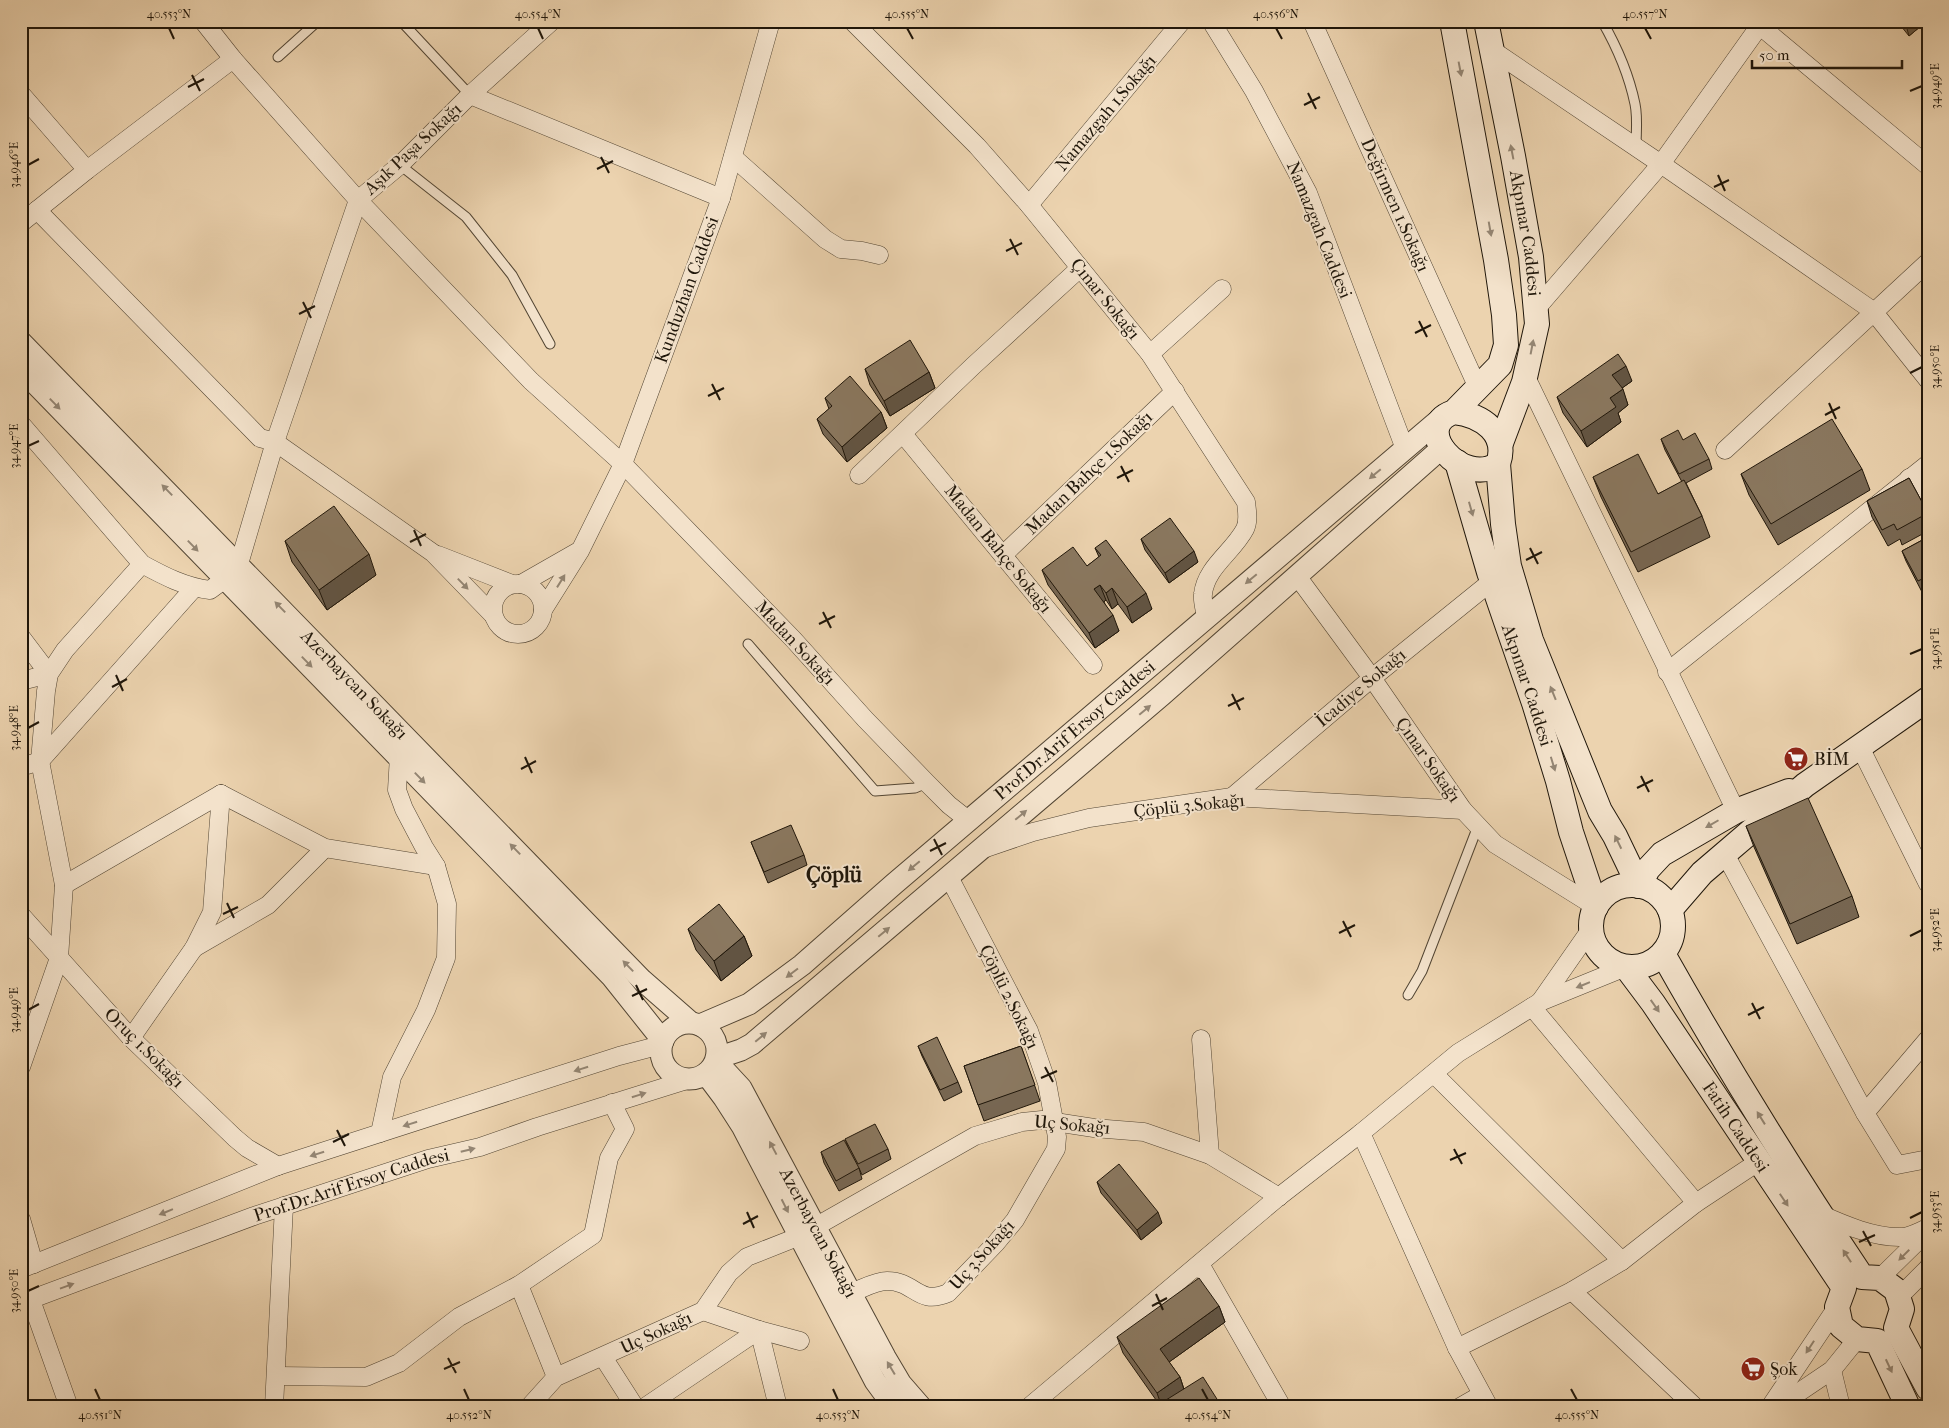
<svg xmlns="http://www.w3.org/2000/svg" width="1949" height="1428" font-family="'IM FELL French Canon',serif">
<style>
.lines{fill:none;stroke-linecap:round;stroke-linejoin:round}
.service-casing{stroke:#524533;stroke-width:11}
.minor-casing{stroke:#524533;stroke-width:19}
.tertiary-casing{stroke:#524533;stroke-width:23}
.secondary-casing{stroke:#1f160a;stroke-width:26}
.service{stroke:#f3e2cb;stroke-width:9}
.minor{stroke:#f3e2cb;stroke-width:18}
.tertiary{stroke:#f3e2cb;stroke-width:21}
.secondary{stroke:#f3e2cb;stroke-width:24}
.wall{fill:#776753;stroke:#1f160a}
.shaded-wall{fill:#615443;stroke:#1f160a}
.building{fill:#8a7860;stroke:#1f160a}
.oneway{fill:#948674}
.ticks{fill:none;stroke:#1f160a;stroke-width:2}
.labels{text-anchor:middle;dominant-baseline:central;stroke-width:4;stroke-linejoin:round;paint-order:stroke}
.street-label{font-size:18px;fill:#1f160a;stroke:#f3e2cb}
.poi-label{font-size:18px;fill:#1f160a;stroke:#f3e2cb;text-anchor:start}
.district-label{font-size:22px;font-weight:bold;fill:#1f160a;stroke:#f3e2cb}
.neatline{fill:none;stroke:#1f160a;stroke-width:2}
.ticks-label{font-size:12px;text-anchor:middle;fill:#1f160a}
</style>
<rect width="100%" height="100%" fill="#ecd3af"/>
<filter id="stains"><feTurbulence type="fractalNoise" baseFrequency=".004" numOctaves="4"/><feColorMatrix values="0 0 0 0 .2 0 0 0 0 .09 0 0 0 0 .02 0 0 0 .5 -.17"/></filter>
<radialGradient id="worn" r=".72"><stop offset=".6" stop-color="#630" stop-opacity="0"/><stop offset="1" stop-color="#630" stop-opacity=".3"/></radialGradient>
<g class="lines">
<defs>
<g id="service">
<path d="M401,21l69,74"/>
<path d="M1602,21c15,26 27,54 33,83 3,14 1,29 1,43"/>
<path d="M278,57l40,-36"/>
<path d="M400,165l66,52 46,58 38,69"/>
<path d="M748,644l127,147 40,-3 12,-5"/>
<path d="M1408,995l14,-24 56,-145"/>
</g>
<g id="minor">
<path d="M203,21l30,38 125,141 173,181 92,83 170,175 72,80 62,64 22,22 19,15"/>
<path d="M852,21l125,125 52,59 121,149 96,148c1,9 3,19 -1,27 -12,23 -39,38 -42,65 -1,7 2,16 3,23"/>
<path d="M1211,21l43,70 54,102 97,256"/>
<path d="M1312,21l166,367"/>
<path d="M1759,25l169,141"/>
<path d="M1492,50l169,114 212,147 55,69"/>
<path d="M21,94l66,76"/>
<path d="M470,95l251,103"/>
<path d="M733,157l92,82 16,10 21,2 17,4"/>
<path d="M1029,205l153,-184"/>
<path d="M37,210l223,228 15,4 158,111 60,62"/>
<path d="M21,223l66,-53 146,-111"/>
<path d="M1536,309l125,-145 102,-143"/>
<path d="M1150,354l72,-65"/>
<path d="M1526,377l210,434"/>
<path d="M21,424l121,140c22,12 43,23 68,26l15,-11 14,-15 36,-122 83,-242 42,-35 70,-70 82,-74"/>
<path d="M903,434l190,231"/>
<path d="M1725,450l203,-188"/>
<path d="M859,475l114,-109 107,-98"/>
<path d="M1909,478l19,30"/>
<path d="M438,555l74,29"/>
<path d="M1003,555l172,-164"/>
<path d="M1297,576l75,102 91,132 32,34 101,63"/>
<circle cx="518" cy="609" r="25"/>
<path d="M521,584l56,-32"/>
<path d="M543,610l37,-59 43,-87 98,-266 50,-177"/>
<path d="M21,637l28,37 -28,7"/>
<path d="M1667,672l261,-208"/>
<path d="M1860,747l68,137"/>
<path d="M21,767l19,-6 154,-173"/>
<path d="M221,794l104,54 111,18"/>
<path d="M1232,797l140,-119 120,-97"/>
<path d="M986,848l47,-16 56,-14 143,-21 231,13"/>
<path d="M1725,854l140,259 32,52 31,-6"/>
<path d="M64,885l157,-91"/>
<path d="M21,915l110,123 104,100 12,10 31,18"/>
<path d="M194,948l74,-43 57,-57"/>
<path d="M1540,1002l51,-73"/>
<path d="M1532,1007l164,196"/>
<path d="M131,1038l63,-90 18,-36 9,-118"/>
<path d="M1201,1039l9,116"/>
<path d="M21,1067l38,-109 5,-73 -24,-124 6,-70 3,-17 16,-24 77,-86"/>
<path d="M1434,1074l188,187"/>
<path d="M1865,1113l63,-74"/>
<path d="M380,1133l12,-56 34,-67 20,-52 1,-54 -11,-38 -12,-19 -20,-38 -7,-19 2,-34"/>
<path d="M1361,1133l96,215 32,59"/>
<path d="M1820,1214c24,11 55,24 82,23 8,0 18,-6 26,-9"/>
<path d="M21,1219l13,45"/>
<path d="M815,1227l160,-91 47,-14 20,-2 52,8 50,4 66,23 69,42"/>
<path d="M1200,1264l82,143"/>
<path d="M21,1269l257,-103 341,-110 42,-11"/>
<path d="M1880,1278l48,-47"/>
<path d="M519,1285l37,92"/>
<path d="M1572,1291l123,116"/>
<path d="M851,1293c11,-4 24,-12 36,-12 29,0 30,25 61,12l48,-50 19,-23 41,-71 1,-12 -10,-54 -18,-52 -80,-154"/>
<path d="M1898,1298l30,-30"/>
<path d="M31,1300l38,107"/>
<path id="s1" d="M21,1303l233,-87 174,-57 52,-12 57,-20 150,-47"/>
<path d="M703,1311l56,19 41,11"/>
<path d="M1457,1348l115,-57 50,-30 74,-58 62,-41"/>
<path d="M603,1357l32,50"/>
<path d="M1832,1370l9,37"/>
<path d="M277,1376l89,1 33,-14 60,-46 60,-32 74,-50 16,-77 16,-29 -13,-26"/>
<path d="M274,1407l10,-201"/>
<path d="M529,1407l27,-30 147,-66 26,-38 18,-16 53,-21"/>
<path d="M645,1407l114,-77 19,77"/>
<path d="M1029,1407l247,-208 85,-66 97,-80 82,-51 86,-35"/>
<path d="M1460,1407l21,-12"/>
<path d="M1770,1407l67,-100"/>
<path d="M1777,1407l55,-37 25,-31"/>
</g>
<g id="tertiary">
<path id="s2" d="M21,342l621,638 48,42"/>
<path d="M21,369l591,608 51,64"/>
<circle cx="689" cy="1051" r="28"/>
<path id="s3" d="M700,1025l49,-21 53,-39 92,-81 545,-464"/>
<path d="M717,1058l24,-8 11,-6 410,-349 281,-248"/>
<path id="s4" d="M716,1061l25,27 144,269 16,27 20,23"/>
<path d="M706,1074l18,24 18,28 133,255 19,26"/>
</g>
<g id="secondary">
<path d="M1452,21l44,239 8,55 2,30 -6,20 -46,47c-45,15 8,76 44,52 11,-30 -16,-49 -44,-52"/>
<path id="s5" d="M1486,21l27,135 18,101 6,67 -13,58 -23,61"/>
<path id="s6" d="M1457,462l32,110 45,131 24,78 13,51 25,75"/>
<path d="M1498,464l5,60 6,42 22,74 69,171 15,25 24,50"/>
<circle cx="1632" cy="926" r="41"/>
<path d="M1639,886l9,-17 14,-15 74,-43 53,-20"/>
<path d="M1670,910l32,-37 103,-88 123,-86"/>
<path d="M1663,954c62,110 129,218 199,323l18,1 16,12 6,19 -6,19 32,60"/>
<path id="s7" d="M1626,967l27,36 191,285 -7,19 4,19 16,13 20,2 31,66"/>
</g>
</defs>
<!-- service casing -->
<use href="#service" class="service-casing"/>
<!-- minor casing -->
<use href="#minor" class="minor-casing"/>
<!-- tertiary casing -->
<use href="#tertiary" class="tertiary-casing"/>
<!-- secondary casing -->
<use href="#secondary" class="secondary-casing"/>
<!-- service -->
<use href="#service" class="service"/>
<!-- minor -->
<use href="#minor" class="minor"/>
<!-- tertiary -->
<use href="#tertiary" class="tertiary"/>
<!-- secondary -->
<use href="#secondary" class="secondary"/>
</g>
<!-- wall -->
<g class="wall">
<path d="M1897,21h30l-18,15z"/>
<path d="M865,369l64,3 6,16 -45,28 -20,-31z"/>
<path d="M1632,381l-10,7 6,17 -10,8 3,9 -34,25 -24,-34 -6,-16z"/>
<path d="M825,398l56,14 6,16 -40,34 -24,-28 -6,-15 12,-10z"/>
<path d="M1661,439l22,1 26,19 3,10 -26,14 16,33 8,21 -72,35 -37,-75 -8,-20 65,17 24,-12 -17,-32z"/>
<path d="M1862,469l8,21 -92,55 -29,-50 -8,-21z"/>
<path d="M1909,478l19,35v18l-26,14 -2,-6 -12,7 -16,-29 -5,-16z"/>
<path d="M1928,537v51l-6,4 -16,-31 -4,-10z"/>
<path d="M1141,539l57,23 -29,21 -24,-33z"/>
<path d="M285,541l91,34 -49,35 -35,-48z"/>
<path d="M1095,548l57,61 -20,14 -14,-19 -6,5 -6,-9 -2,2 15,29 -24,17 -47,-63 -6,-15 45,-4 12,-9z"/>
<path d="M1746,826l106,70 7,21 -62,27 -43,-97z"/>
<path d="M751,842l53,13 3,10 -39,18z"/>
<path d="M688,929l56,7 8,20 -31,25 -25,-31z"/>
<path d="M918,1046l40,36 4,10 -18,9 -22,-45z"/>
<path d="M1021,1046l19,55 -56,20 -20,-55z"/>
<path d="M845,1139l43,10 3,10 -29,16 -3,-7 3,11 -23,12 -15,-28 -3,-11 28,-2z"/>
<path d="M1097,1182l65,41 -21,17 -40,-47z"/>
<path d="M1219,1306l6,16 -56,40 11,15 4,12 38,18h-53l-1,-2 -2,2h-5l-38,-54 -6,-16z"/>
</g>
<!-- shaded-wall -->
<g class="shaded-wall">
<path d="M1911,21h16l-18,15 -3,-11z"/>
<path d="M1626,366l6,15 -14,10 -6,-16z"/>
<path d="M929,372l6,16 -45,28 -6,-15z"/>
<path d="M1623,389l5,16 -10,8 3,9 -34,25 -6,-16 29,-33z"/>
<path d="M881,412l6,16 -40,34 -5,-15z"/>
<path d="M1194,551l4,11 -29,21 -4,-10z"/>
<path d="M369,554l7,21 -49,35 -8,-20z"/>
<path d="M1100,585l6,15 -6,5 -6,-16z"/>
<path d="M1112,588l6,16 -6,5 -6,-16z"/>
<path d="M1146,593l6,16 -20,14 -5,-16z"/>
<path d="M1113,615l6,16 -24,17 -6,-15z"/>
<path d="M744,936l8,20 -31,25 -7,-20z"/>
<path d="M1158,1212l4,11 -21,17 -4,-10z"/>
<path d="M1219,1306l6,16 -60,43 -5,-16z"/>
<path d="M1180,1377l5,16 -19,7 2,5 -2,2h-4l-5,-14z"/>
</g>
<!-- building -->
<g class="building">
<path d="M1902,21h9l-5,4z"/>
<path d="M910,340l19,32 -45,29 -19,-32z"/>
<path d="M1618,354l8,12 -14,9 11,14 -13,9 6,9 -35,24 -24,-34z"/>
<path d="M850,376l31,36 -39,35 -25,-28 15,-13 -7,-8z"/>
<path d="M1832,419l30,50 -91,55 -30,-50z"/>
<path d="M1678,430l5,10 12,-7 14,26 -30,15 -18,-35z"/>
<path d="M1638,454l20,40 26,-14 18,36 -71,36 -38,-75z"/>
<path d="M1909,478l19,35 -31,17 -3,-6 -12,6 -15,-29z"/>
<path d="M334,506l35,48 -50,36 -34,-49z"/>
<path d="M1170,518l24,33 -29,22 -24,-34z"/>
<path d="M1928,537v39l-10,5 -16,-30z"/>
<path d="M1106,540l40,53 -19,14 -15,-19 -6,5 -6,-8 -6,4 19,26 -24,18 -47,-63 31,-23 14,19 14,-11 -6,-7z"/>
<path d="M1808,798l44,98 -62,28 -44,-98z"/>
<path d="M791,825l13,30 -40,17 -13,-30z"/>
<path d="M719,904l25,32 -30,25 -26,-32z"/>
<path d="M937,1037l21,45 -18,8 -22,-44z"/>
<path d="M1021,1046l14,39 -57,20 -14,-39z"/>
<path d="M875,1124l13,25 -30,15 -13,-25z"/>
<path d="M844,1140l15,28 -23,13 -15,-29z"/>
<path d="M1119,1164l39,48 -21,18 -40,-48z"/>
<path d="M1199,1278l20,28 -59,43 20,28 -23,16 -40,-56z"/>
<path d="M1203,1377l19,30h-51l-5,-7z"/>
</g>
<!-- one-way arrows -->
<defs><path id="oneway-solid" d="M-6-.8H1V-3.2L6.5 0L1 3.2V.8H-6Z" transform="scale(1.25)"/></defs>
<g class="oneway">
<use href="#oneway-solid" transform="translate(1460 69) rotate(79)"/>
<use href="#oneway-solid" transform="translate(1512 152) rotate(-101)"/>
<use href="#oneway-solid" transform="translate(1490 229) rotate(80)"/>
<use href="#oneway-solid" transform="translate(1532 347) rotate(-79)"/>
<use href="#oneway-solid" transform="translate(55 404) rotate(46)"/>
<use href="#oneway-solid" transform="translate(1375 474) rotate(140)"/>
<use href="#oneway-solid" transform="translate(167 490) rotate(-134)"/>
<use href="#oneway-solid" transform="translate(1471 509) rotate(74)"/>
<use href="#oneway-solid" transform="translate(193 546) rotate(46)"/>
<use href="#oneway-solid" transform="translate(1251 579) rotate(140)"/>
<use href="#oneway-solid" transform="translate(561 581) rotate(-58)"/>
<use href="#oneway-solid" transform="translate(463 584) rotate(46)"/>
<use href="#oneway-solid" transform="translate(280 607) rotate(-134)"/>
<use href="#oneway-solid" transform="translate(307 662) rotate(46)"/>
<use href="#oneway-solid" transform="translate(1553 693) rotate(-112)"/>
<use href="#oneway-solid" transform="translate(1145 710) rotate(-40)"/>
<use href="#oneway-solid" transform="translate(1553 764) rotate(73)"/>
<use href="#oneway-solid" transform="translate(420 778) rotate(46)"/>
<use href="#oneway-solid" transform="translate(1021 815) rotate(-40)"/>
<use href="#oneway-solid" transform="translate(1712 824) rotate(150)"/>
<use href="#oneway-solid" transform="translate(1618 842) rotate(-116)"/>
<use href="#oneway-solid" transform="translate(515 849) rotate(-134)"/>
<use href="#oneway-solid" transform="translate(914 866) rotate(140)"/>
<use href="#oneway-solid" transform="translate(884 932) rotate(-40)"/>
<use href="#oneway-solid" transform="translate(628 966) rotate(-134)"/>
<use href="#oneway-solid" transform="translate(792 973) rotate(143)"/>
<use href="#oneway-solid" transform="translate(1583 985) rotate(158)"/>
<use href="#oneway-solid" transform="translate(1655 1006) rotate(55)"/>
<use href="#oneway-solid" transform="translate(761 1037) rotate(-40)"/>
<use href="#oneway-solid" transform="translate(581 1069) rotate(162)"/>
<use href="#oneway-solid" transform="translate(639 1095) rotate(-17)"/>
<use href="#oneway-solid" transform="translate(1761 1118) rotate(-122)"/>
<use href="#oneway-solid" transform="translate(410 1124) rotate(162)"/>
<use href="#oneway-solid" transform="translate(773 1148) rotate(-118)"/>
<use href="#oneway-solid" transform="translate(468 1150) rotate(-14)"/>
<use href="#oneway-solid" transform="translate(317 1154) rotate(162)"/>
<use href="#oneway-solid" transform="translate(1784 1200) rotate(56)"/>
<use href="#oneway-solid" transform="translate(785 1206) rotate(63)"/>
<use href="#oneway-solid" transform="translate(166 1212) rotate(158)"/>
<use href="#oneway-solid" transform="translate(1904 1255) rotate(135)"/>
<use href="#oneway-solid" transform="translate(1847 1256) rotate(-123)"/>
<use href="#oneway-solid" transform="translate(67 1286) rotate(-20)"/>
<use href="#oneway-solid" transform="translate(1810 1347) rotate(123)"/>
<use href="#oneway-solid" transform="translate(1889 1366) rotate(65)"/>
<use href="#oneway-solid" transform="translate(891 1368) rotate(-121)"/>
</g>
<!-- ticks -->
<path class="ticks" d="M169,28l5,11M538,28l5,11M907,28l6,11M1276,28l6,11M1645,28l6,11M192,75l8,16M188,87l16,-8M1910,91l12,-5M1308,93l8,16M1304,105l16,-8M601,157l8,16M28,165l11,-6M597,169l16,-8M1718,175l7,16M1714,187l15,-7M1010,239l8,16M1006,251l16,-8M303,302l8,16M299,314l16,-8M1419,321l8,16M1415,333l16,-8M1910,373l12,-6M712,384l8,16M708,396l16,-8M1829,403l7,16M1825,415l15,-8M28,446l11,-5M1121,466l8,16M1117,478l16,-8M414,530l7,16M410,542l16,-8M1530,548l8,16M1526,560l16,-8M823,612l8,16M819,624l16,-8M1910,654l12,-5M116,675l7,16M112,687l15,-8M1232,694l8,16M1228,706l16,-8M28,728l11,-6M525,757l7,16M521,769l15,-8M1641,776l8,16M1637,788l16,-8M934,839l8,16M930,851l16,-8M227,903l7,15M223,914l15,-7M1343,921l8,16M1339,933l16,-8M1910,936l12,-6M636,985l7,15M632,996l15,-7M1752,1003l8,16M28,1010l11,-6M1748,1015l16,-8M1045,1067l8,15M1041,1078l16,-7M337,1130l8,16M333,1142l16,-8M1454,1149l8,15M1450,1160l16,-7M747,1212l7,16M1910,1218l12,-6M743,1224l15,-8M1863,1231l8,15M1859,1242l16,-7M28,1291l11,-5M1156,1294l7,16M1152,1306l15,-8M448,1358l8,15M444,1369l16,-7M95,1389l5,11M464,1389l5,11M833,1389l5,11M1202,1389l6,11M1571,1389l6,11"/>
<!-- icons -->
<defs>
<symbol id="supermarket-disc" viewBox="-11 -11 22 22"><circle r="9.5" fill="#8f2418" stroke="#f3e2cb"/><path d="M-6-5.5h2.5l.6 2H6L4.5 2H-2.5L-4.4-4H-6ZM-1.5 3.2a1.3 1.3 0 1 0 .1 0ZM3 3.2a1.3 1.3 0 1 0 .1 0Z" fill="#fff"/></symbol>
</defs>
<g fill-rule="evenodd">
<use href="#supermarket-disc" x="1782" y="745" width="28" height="28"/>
<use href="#supermarket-disc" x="1739" y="1355" width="28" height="28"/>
</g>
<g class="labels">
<!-- street labels -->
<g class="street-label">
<text transform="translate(1106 113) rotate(-50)">Namazgah 1.Sokağı</text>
<text transform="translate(413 149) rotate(-43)">Aşık Paşa Sokağı</text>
<text transform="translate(1395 205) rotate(66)">Değirmen 1.Sokağı</text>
<text transform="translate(1319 230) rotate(68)">Namazgah Caddesi</text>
<text stroke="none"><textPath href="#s5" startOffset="216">Akpınar Caddesi</textPath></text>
<text transform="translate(687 290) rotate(-70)">Kunduzhan Caddesi</text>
<text transform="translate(1105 299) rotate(51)">Çınar Sokağı</text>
<text transform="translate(1089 473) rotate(-44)">Madan Bahçe 1.Sokağı</text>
<text transform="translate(998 549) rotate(51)">Madan Bahçe Sokağı</text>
<text transform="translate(795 643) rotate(47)">Madan Sokağı</text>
<text stroke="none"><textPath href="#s2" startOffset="478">Azerbaycan Sokağı</textPath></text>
<text stroke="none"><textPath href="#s6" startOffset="234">Akpınar Caddesi</textPath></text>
<text transform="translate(1361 688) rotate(-40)">İcadiye Sokağı</text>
<text stroke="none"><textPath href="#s3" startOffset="479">Prof.Dr.Arif Ersoy Caddesi</textPath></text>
<text transform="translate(1428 760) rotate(55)">Çınar Sokağı</text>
<text transform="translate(1189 806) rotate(-6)">Çöplü 3.Sokağı</text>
<text transform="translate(1009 997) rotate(64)">Çöplü 2.Sokağı</text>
<text transform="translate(144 1048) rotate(45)">Oruç 1.Sokağı</text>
<text transform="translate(1072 1125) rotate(5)">Uç Sokağı</text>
<text stroke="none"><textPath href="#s7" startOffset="194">Fatih Caddesi</textPath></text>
<text stroke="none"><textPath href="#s1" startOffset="351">Prof.Dr.Arif Ersoy Caddesi</textPath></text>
<text stroke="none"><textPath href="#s4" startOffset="201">Azerbaycan Sokağı</textPath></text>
<text transform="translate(982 1255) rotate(-48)">Uç 3.Sokağı</text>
<text transform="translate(656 1333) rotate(-25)">Uç Sokağı</text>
</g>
<!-- poi labels -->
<g class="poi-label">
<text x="1814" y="759">BİM</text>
<text x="1770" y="1369">Şok</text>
</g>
<!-- district labels -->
<g class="district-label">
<text x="834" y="875">Çöplü</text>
</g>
</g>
<!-- margin -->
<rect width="1949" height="1428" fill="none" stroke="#ecd3af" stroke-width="55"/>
<!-- scale -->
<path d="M1752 60v8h150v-8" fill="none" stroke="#1f160a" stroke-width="2.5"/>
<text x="1759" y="60" font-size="15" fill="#1f160a" stroke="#f3e2cb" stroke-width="4" paint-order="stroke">50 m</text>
<rect x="28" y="28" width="1894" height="1372" class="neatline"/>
<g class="ticks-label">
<text x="169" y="18">40.553°N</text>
<text x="538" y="18">40.554°N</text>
<text x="907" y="18">40.555°N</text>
<text x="1276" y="18">40.556°N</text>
<text x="1645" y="18">40.557°N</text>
<text transform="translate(1935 86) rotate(-90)" y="4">34.949°E</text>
<text transform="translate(14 165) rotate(-90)" y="4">34.946°E</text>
<text transform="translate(1935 367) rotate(-90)" y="4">34.950°E</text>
<text transform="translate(14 446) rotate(-90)" y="4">34.947°E</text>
<text transform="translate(1935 649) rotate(-90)" y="4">34.951°E</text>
<text transform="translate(14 728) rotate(-90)" y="4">34.948°E</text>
<text transform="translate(1935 930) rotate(-90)" y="4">34.952°E</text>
<text transform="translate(14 1010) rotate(-90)" y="4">34.949°E</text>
<text transform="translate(1935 1212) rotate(-90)" y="4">34.953°E</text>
<text transform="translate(14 1291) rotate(-90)" y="4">34.950°E</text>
<text x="100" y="1419">40.551°N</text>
<text x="469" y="1419">40.552°N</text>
<text x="838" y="1419">40.553°N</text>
<text x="1208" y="1419">40.554°N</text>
<text x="1577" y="1419">40.555°N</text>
</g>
<rect width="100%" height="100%" filter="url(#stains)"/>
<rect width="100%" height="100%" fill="url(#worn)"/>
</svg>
